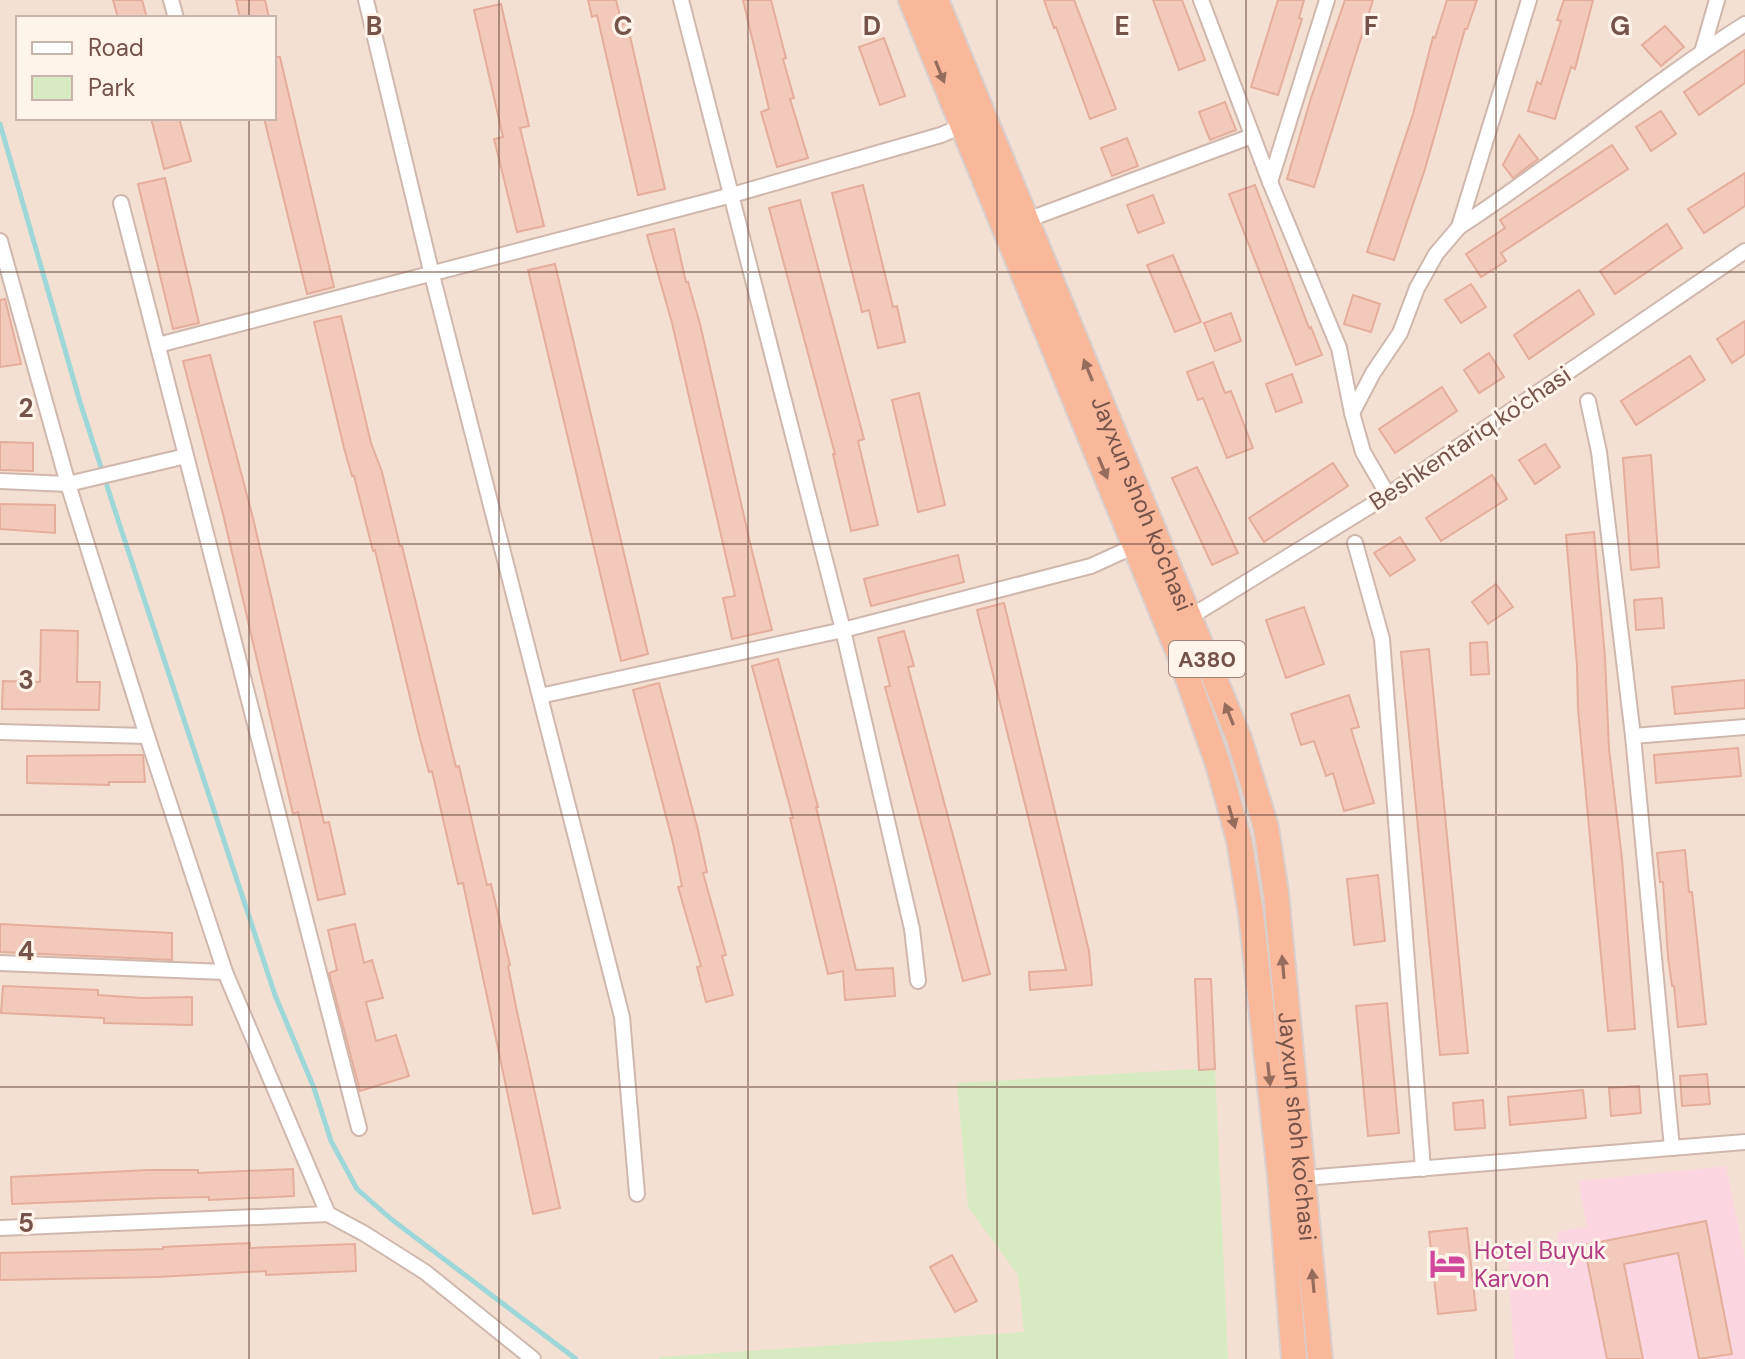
<svg xmlns="http://www.w3.org/2000/svg" width="1745" height="1359" font-family="'DM Sans',sans-serif">
<style>
.residential{fill:#f4e0d2;fill-rule:evenodd}
.medical{fill:#fbd6e0}
.green{fill:#d8eac2}
.lines{fill:none;stroke-linecap:round;stroke-linejoin:round}
.stream{stroke:#9ed7d8;stroke-width:5}
.building{fill:#f2c9ba;stroke:#e5ad9b;stroke-width:2}
.minor-casing{stroke:#d0b7ad;stroke-width:18}
.trunk-casing{stroke:#d8cfcc;stroke-width:28}
.minor{stroke:#fff;stroke-width:14}
.trunk{stroke:#fab89a;stroke-width:24}
.oneway{fill:#966c5d}
.grid{fill:none;stroke:#755349;stroke-width:2;stroke-opacity:0.55}
.labels{text-anchor:middle;dominant-baseline:central;stroke-width:6;stroke-linejoin:round;paint-order:stroke}
.shield{fill:#fff4ea;stroke:#9e8379;stroke-width:2}
.shield-label{font-size:22px;font-weight:bold;fill:#755349}
.street-label{font-size:24px;fill:#755349;stroke:#fff4ea}
.hotel-label{font-size:24px;fill:#b23c85;stroke:#fff4ea;text-anchor:start}
.grid-label{font-size:26px;text-anchor:middle;font-weight:bold;fill:#755349;stroke:#fff4ea;stroke-width:6;stroke-linejoin:round;paint-order:stroke}
</style>
<rect width="100%" height="100%" fill="#fdefe3"/>
<!-- residential -->
<path class="residential" d="M0,0h1745v1359h-1745zM18,18h256v100h-256z"/>
<!-- medical -->
<path class="medical" d="M1726,1166l19,93v100h-231l-6,-103 49,-8 1,-16 29,-6 -9,-45z"/>
<!-- green -->
<path class="green" d="M1196,1069h19l13,290h-569v-2l365,-25 -6,-57 -50,-68 -11,-124z"/>
<g class="lines">
<!-- stream -->
<path class="stream" d="M0,124l80,278 38,118 157,475 39,93 17,53 26,48 34,30 185,140"/>
</g>
<!-- building -->
<g class="building">
<path d="M113,0h29l5,18h-29z"/>
<path d="M236,0h29l4,18h-29z"/>
<path d="M588,0h28l6,24 5,-1 38,166 -27,6 -41,-180 -5,2z"/>
<path d="M743,0h28l15,58 -3,1 11,39 -4,1 18,59 -31,9 -16,-55 8,-3z"/>
<path d="M1044,0h30l42,109 -26,10 -34,-92 -2,1z"/>
<path d="M1153,0h29l23,60 -26,10z"/>
<path d="M1278,0h26l-5,18 3,1 -24,76 -27,-8z"/>
<path d="M1345,0h28l-59,187 -27,-8 24,-81z"/>
<path d="M1447,0h30l-10,29h-2l-40,140 -31,91 -27,-8 46,-138 20,-77 2,1z"/>
<path d="M1564,0h29l-18,69 -4,-2 -16,52 -27,-8 9,-29 4,2 20,-63 -4,-1z"/>
<path d="M501,4l28,122 -9,2 24,98 -27,6 -23,-93 9,-2 -29,-127z"/>
<path d="M1665,26l19,21 -23,19 -19,-21z"/>
<path d="M884,38l21,58 -25,9 -21,-58z"/>
<path d="M1745,50v33l-46,32 -15,-23z"/>
<path d="M274,57h6l54,230 -27,7 -43,-176h10z"/>
<path d="M1225,102l11,28 -26,10 -11,-28z"/>
<path d="M1661,111l15,23 -25,17 -15,-24z"/>
<path d="M151,118h28l12,43 -27,8z"/>
<path d="M1519,135l19,24 -25,19 -10,-13z"/>
<path d="M1127,138l11,28 -26,10 -11,-28z"/>
<path d="M1612,145l16,24 -127,84 5,8 -25,16 -15,-23 39,-26 -5,-8z"/>
<path d="M1745,173v33l-41,27 -16,-24z"/>
<path d="M165,178l34,145 -26,6 -35,-145z"/>
<path d="M863,185l30,122 4,-1 8,36 -27,6 -9,-38 -7,2 -30,-119z"/>
<path d="M1255,185l54,143 2,-1 11,28 -26,10 -67,-171z"/>
<path d="M1153,195l11,28 -26,10 -11,-28z"/>
<path d="M800,200l64,239 -6,2 20,84 -27,6 -18,-77h2l-66,-246z"/>
<path d="M1667,224l15,24 -67,46 -15,-23z"/>
<path d="M674,229l12,53h2l12,42 52,227 20,79 -40,9 -9,-41 12,-2 -63,-273 -25,-88z"/>
<path d="M1173,255l28,67 -26,10 -28,-67z"/>
<path d="M555,264l93,390 -27,7 -93,-391z"/>
<path d="M1471,284l15,23 -25,16 -16,-23z"/>
<path d="M1579,290l15,24 -65,45 -15,-24z"/>
<path d="M1353,295l27,9 -9,28 -27,-8z"/>
<path d="M5,299l16,65 -21,3v-67z"/>
<path d="M1231,313l10,28 -26,10 -11,-28z"/>
<path d="M341,316l30,127 11,29 18,74h2l45,184 9,37 3,-1 28,119 4,-1 19,81 -2,1 8,41 44,201 -27,6 -70,-331 -5,1 -26,-113 -3,1 -10,-37 -44,-185 -2,1 -19,-75h-2l-8,-28 -30,-126z"/>
<path d="M1745,321v33l-13,9 -15,-24z"/>
<path d="M1489,353l15,24 -25,16 -15,-23z"/>
<path d="M210,355l43,163 71,305 5,-1 16,72 -27,6 -20,-88 -5,2 -70,-300 -40,-153z"/>
<path d="M1690,356l15,24 -69,45 -15,-24z"/>
<path d="M1213,362l12,31 6,-2 22,57 -26,10 -24,-60 -5,2 -11,-28z"/>
<path d="M1292,374l10,28 -26,10 -10,-28z"/>
<path d="M1442,387l15,24 -62,42 -16,-24z"/>
<path d="M919,393l26,112 -27,7 -26,-112z"/>
<path d="M0,442l33,1v28l-33,-1z"/>
<path d="M1545,444l15,23 -25,17 -16,-24z"/>
<path d="M1651,455l8,112 -28,3 -8,-112z"/>
<path d="M1333,463l15,23 -84,56 -15,-24z"/>
<path d="M1197,467l41,86 -26,12 -40,-87z"/>
<path d="M1492,475l15,24 -66,42 -15,-23z"/>
<path d="M0,504l55,1v28l-55,-4z"/>
<path d="M1594,532l11,126 4,91 13,110 13,170 -27,2 -30,-322 -1,-43 -11,-131z"/>
<path d="M1400,537l15,23 -25,16 -16,-23z"/>
<path d="M958,555l6,27 -93,24 -7,-27z"/>
<path d="M1496,584l17,23 -25,17 -16,-22z"/>
<path d="M1662,598l2,30 -28,2 -2,-30z"/>
<path d="M1004,603l85,348 3,34 -62,5 -1,-18 37,-2 -89,-360z"/>
<path d="M1304,607l20,57 -38,14 -20,-58z"/>
<path d="M41,630l37,1 -1,51h23l-1,28 -97,-1 1,-28 37,1z"/>
<path d="M904,631l10,35 -6,1 82,307 -27,7 -78,-294 5,-1 -12,-48z"/>
<path d="M1487,642l2,32 -18,1 -1,-32z"/>
<path d="M1429,649l39,404 -28,2 -39,-403z"/>
<path d="M778,659l40,148h-2l40,163 37,-2 2,28 -50,4 -2,-29 -15,3 -38,-156h3l-41,-152z"/>
<path d="M1745,680v28l-70,6 -3,-27z"/>
<path d="M659,683l39,147 9,42 -4,1 23,82 -4,1 11,39 -27,7 -9,-35 4,-1 -23,-79 4,-1 -9,-43 -40,-153z"/>
<path d="M1349,695l10,32 -8,2 23,74 -30,8 -11,-38 -7,3 -12,-35 -13,4 -10,-31z"/>
<path d="M1738,748l3,28 -85,7 -2,-28z"/>
<path d="M117,755h26l2,27h-36v3l-82,-2v-27z"/>
<path d="M1685,850l4,42h3l14,132 -28,3 -4,-41h-2l-4,-29 -5,-75h-3l-3,-29z"/>
<path d="M1378,875l7,66 -31,4 -7,-66z"/>
<path d="M0,924l172,9v27l-172,-8z"/>
<path d="M355,924l9,39 8,-3 11,38 -17,4 10,39 20,-6 13,41 -49,15 -31,-118 8,-3 -9,-40z"/>
<path d="M1195,979h16l4,90 -16,1z"/>
<path d="M3,986l95,4v5l44,3 50,-1v28l-88,-2v-5l-103,-5z"/>
<path d="M1387,1003l12,130 -31,3 -12,-130z"/>
<path d="M1707,1074l3,30 -28,2 -2,-30z"/>
<path d="M1639,1086l2,27 -30,3 -2,-28z"/>
<path d="M1583,1090l3,28 -76,7 -2,-28z"/>
<path d="M1483,1100l2,28 -30,2 -2,-27z"/>
<path d="M293,1169l1,27 -85,4v-3l-47,1 -150,6 -1,-27 137,-7h50v3z"/>
<path d="M1706,1221l26,133 -33,5 -21,-106 -54,11 19,95h-36l-23,-114z"/>
<path d="M1467,1228l9,82 -38,4 -9,-82z"/>
<path d="M250,1243v5l105,-4 1,27 -90,4v-4l-108,6 -158,3v-27l163,-4v-2z"/>
<path d="M952,1255l25,46 -22,11 -25,-45z"/>
</g>
<g class="lines">
<defs>
<g id="minor">
<path d="M171,0l5,18"/>
<path d="M366,0l66,275 190,742 15,177"/>
<path d="M681,0l162,630 69,299 6,52"/>
<path d="M1201,0l69,182 69,166 13,65 11,39 25,43"/>
<path d="M1702,52l15,-52"/>
<path d="M1270,182l57,-182"/>
<path d="M121,203l238,925"/>
<path d="M1027,220l225,-84"/>
<path d="M1459,227c98,-64 187,-140 286,-203"/>
<path d="M0,241l68,243 79,252 78,236 103,242 37,20 60,38 108,87"/>
<path d="M158,345l574,-150 209,-60 21,-9"/>
<path d="M1588,401l11,51 34,284 39,412"/>
<path d="M1352,413l21,-40 27,-40 17,-45 19,-34 23,-27 70,-227"/>
<path d="M0,481l68,3 118,-28"/>
<path d="M1355,543l27,96 41,530"/>
<path d="M1190,617l198,-122 357,-244"/>
<path d="M540,696l303,-66 248,-64 44,-20"/>
<path d="M0,732l147,4"/>
<path d="M1633,736l112,-9"/>
<path d="M0,963l225,9"/>
<path d="M1305,1178l440,-36"/>
<path d="M0,1228l328,-14"/>
</g>
<g id="trunk">
<path d="M911,0l269,656 38,108 21,76 12,74 29,262 14,183"/>
<path id="s1" d="M936,0l303,738 27,89 10,66 44,466"/>
</g>
</defs>
<!-- minor casing -->
<use href="#minor" class="minor-casing"/>
<!-- trunk casing -->
<use href="#trunk" class="trunk-casing"/>
<!-- minor -->
<use href="#minor" class="minor"/>
<!-- trunk -->
<use href="#trunk" class="trunk"/>
</g>
<!-- one-way arrows -->
<defs><path id="oneway-solid" d="M-6-.8H1V-3.2L6.5 0L1 3.2V.8H-6Z" transform="scale(2)"/></defs>
<g class="oneway">
<use href="#oneway-solid" transform="translate(940 72) rotate(68)"/>
<use href="#oneway-solid" transform="translate(1088 370) rotate(-112)"/>
<use href="#oneway-solid" transform="translate(1103 468) rotate(67)"/>
<use href="#oneway-solid" transform="translate(1229 714) rotate(-112)"/>
<use href="#oneway-solid" transform="translate(1232 817) rotate(74)"/>
<use href="#oneway-solid" transform="translate(1283 967) rotate(-95)"/>
<use href="#oneway-solid" transform="translate(1269 1074) rotate(84)"/>
<use href="#oneway-solid" transform="translate(1313 1281) rotate(-95)"/>
</g>
<!-- grid -->
<path class="grid" d="M249,0v18M499,0v1359M748,0v1359M997,0v1359M1246,0v1359M1496,0v1359M249,118v1241M0,272h1745M0,544h1745M0,815h1745M0,1087h1745"/>
<!-- icons -->
<defs>
<symbol id="hotel-bare" viewBox="-9 -9 18 18"><path d="M-6-4.5h1.5V1H6V5H4.5V3h-9V5H-6ZM-4 0a1.8 1.8 0 1 1 3.6 0ZM.5 0V-2.5h3Q6-2.5 6 0Z" fill="#d1479c" stroke="#fff4ea" stroke-width="2.5" paint-order="stroke"/></symbol>
</defs>
<g fill-rule="evenodd">
<use href="#hotel-bare" x="1422" y="1238" width="51" height="51"/>
</g>
<g class="labels">
<!-- shield labels -->
<rect class="shield" x="1169" y="641" width="76" height="36" rx="6"/>
<g class="shield-label">
<text x="1207" y="659">A380</text>
</g>
<!-- street labels -->
<g class="street-label">
<text transform="translate(1470 438) rotate(-34)">Beshkentariq ko'chasi</text>
<text stroke="none"><textPath href="#s1" startOffset="544">Jayxun shoh ko'chasi</textPath></text>
<text stroke="none"><textPath href="#s1" startOffset="1192">Jayxun shoh ko'chasi</textPath></text>
</g>
<!-- hotel labels -->
<g class="hotel-label">
<text x="1474" y="1250">Hotel Buyuk<tspan x="1474" dy="28">Karvon</tspan></text>
</g>
</g>
<g class="grid-label">
<text x="374" y="35">B</text>
<text x="623" y="35">C</text>
<text x="872" y="35">D</text>
<text x="1122" y="35">E</text>
<text x="1371" y="35">F</text>
<text x="1620" y="35">G</text>
<text x="26" y="417">2</text>
<text x="26" y="689">3</text>
<text x="26" y="960">4</text>
<text x="26" y="1232">5</text>
</g>
<!-- legend -->
<rect x="16" y="16" width="260" height="104" fill="#fff4ea" stroke="#c8b4aa" stroke-width="2"/>
<rect x="32" y="42" width="40" height="12" fill="#ffffff" stroke="#c8b4aa" stroke-width="2"/>
<text x="88" y="56" font-size="24" fill="#755349">Road</text>
<rect x="32" y="76" width="40" height="24" fill="#d8eac2" stroke="#c8b4aa" stroke-width="2"/>
<text x="88" y="96" font-size="24" fill="#755349">Park</text>
</svg>
